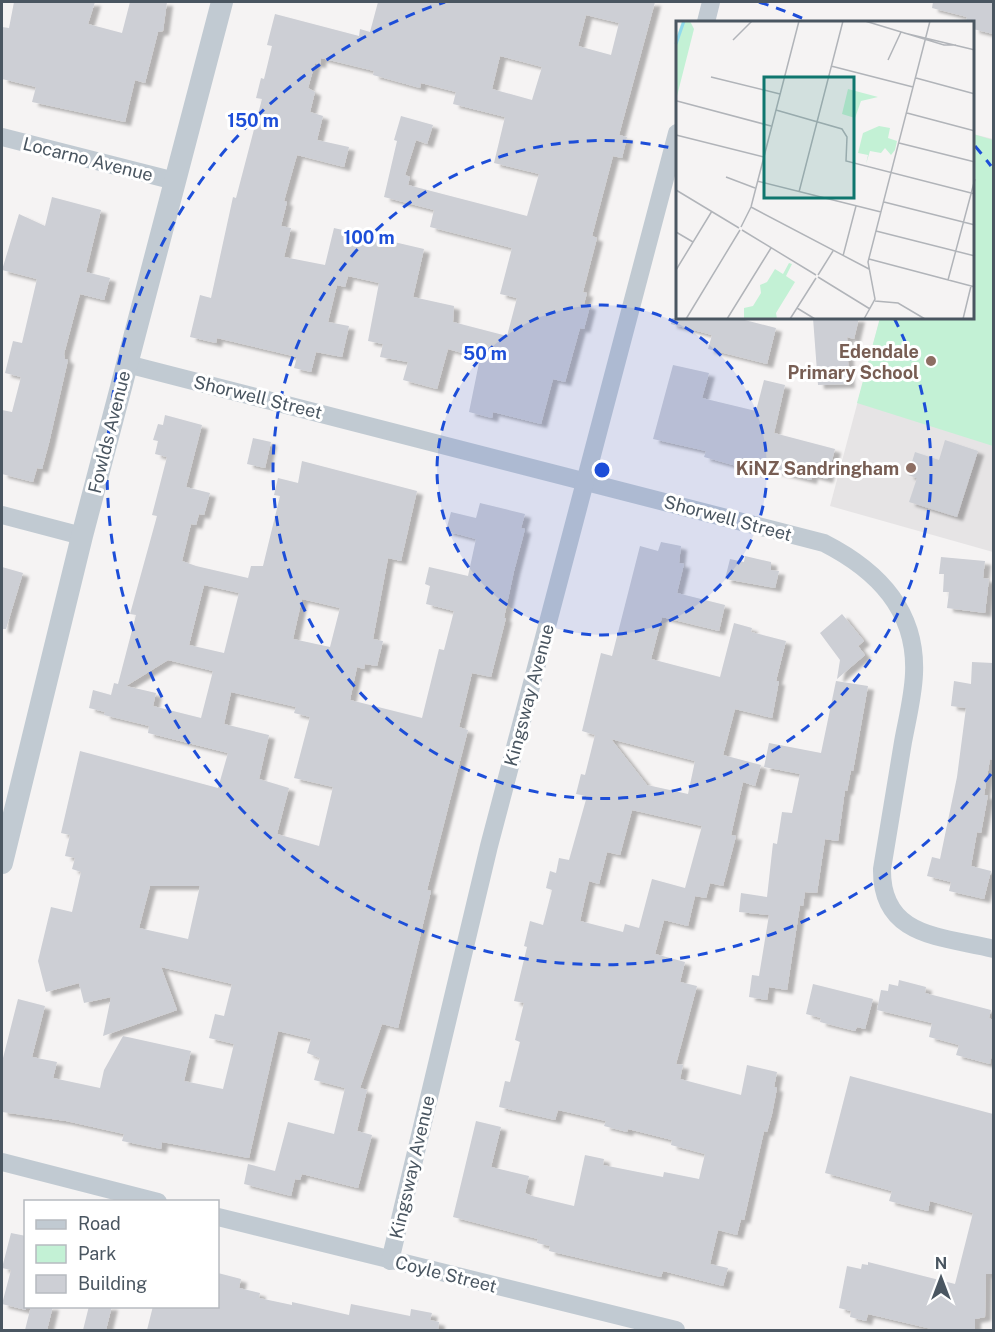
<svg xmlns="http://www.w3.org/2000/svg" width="995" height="1332" font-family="'Public Sans',sans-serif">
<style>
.education{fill:#e6e4e5}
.green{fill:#c3f1d5}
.building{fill:#cdcfd5;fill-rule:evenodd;filter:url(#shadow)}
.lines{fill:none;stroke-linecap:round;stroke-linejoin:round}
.minor{stroke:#c1cad2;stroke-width:18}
.tertiary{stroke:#c1cad2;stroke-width:22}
.ring{fill:none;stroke:#1d4ed8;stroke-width:3;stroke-dasharray:10 8}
.education-dot{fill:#8d6e63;stroke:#fff;stroke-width:2}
.labels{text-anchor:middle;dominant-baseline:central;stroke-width:6;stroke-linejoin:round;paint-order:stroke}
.street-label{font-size:18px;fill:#4a5661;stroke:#fff}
.education-label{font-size:18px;font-weight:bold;fill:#785e54;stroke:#fff;text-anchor:end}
.inset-river{fill:none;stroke:#90daee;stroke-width:3}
.inset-road{fill:none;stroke:#b1b4b9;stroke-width:1.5}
.view{fill:#0f766e;fill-opacity:0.15;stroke:#0f766e;stroke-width:3}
.inset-edge{fill:none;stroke:#4a5661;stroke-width:3}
.centre{fill:#1d4ed8;stroke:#fff;stroke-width:3}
.ring-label{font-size:18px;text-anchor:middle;font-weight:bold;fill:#1d4ed8;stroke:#fff;stroke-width:6;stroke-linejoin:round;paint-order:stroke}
</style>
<defs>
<filter id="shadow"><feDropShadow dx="6" dy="4" stdDeviation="1.5" flood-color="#0004"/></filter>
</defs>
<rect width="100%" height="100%" fill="#f5f3f3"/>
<!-- education -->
<path class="education" d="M973,134l20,5v413l-163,-46 50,-188h92z"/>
<!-- green -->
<path class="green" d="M973,134l20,6v306l-136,-43 23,-85h92z"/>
<!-- building -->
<g class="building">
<path d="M14,2h81l-7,22 34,9 8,-31h37l-4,29 -5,1 -13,51 -10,-3 -10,42 -93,-20 4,-15 -34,-8v-52l7,1z"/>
<path d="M378,2h277l-36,133 8,2 -5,21 -9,-2 -21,80 5,2 -14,54 4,1 -3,11 6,2 -6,23 -4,-1 -15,54 -12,-3 -12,45 -48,-12 -1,6 -23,-6 11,-54 -32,-9 -11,40 -34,-9 5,-18 -28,-5 3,-13 -15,-3 11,-58 -31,-7 -3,11 -8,-2 -9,37 21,4 -7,31 -26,-5 -5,20 -17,-4 3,-11 -80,-19 -1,5 -26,-6 10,-42 11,3 22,-101 3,1 26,-99 -6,-1 5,-20 3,1 8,-33 -5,-1 8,-31 84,22 1,-7 10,3zM586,15l33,8 -8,32 -33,-9zM500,56l42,11 -10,33 -40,-11zM321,58l53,13 -1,4 47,13 1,-5 35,9 -3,12 52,13 -11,46 45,11 -12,42 -119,-31 2,-8 -5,-2 11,-35 11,4 6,-19 -32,-9 -7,24 3,1 -13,56 50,13 -4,17 82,21 -12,46 17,4 -10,38 -54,-14 1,-16 -41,-9 11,-48 -90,-21 -9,37 -41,-8 7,-29 -10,-2 6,-24 -3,-1 13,-46 47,12 5,-20 -32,-7 6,-24 -13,-4 5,-20 -7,-4 7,-25 5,1z"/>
<path d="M933,2h60v32l-20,-5 2,-6 -9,-2 1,-4 -35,-9z"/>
<path d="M52,197l49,13 -15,62 24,6 -6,22 -24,-6 -16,60 1,5 3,1 -19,83 -7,26 -5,-1 -4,14 -31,-8v-64l10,2 9,-35 -16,-4 8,-32 9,2 15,-64 -35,-9 17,-56 26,12z"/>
<path d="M672,318h65l39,10 -9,36 -59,-15 4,-14 -41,-11z"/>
<path d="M813,318h46l-5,21 -7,-2 2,47 -31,1z"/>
<path d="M673,365l36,8 -7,25 54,13 8,-31 21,5 -11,48 61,16 -8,30 -15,-4 -1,5 -48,-12 -1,5 -58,-16 2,-6 -53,-12z"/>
<path d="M165,415l37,10 -16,62 24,6 -6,22 -5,-1 -3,11 -5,-1 -9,37 14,5 52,12 3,-12h12l17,-70 -6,-1 4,-17 20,5 4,-22 115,30 -16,70 -13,-3 -15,81 10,2 -6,25 -12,-2 -1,5 -7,-2 -7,33 72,18 17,-69 5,1 10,-39 -28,-7 4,-18 -5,-2 4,-17 39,9 8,-37 -30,-8 5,-19 25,6 4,-15 45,11 -4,14 4,1 -11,42 -10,47h2l-15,59 -19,-4 -13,54 9,3 -41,160 4,1 -33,137 -16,-4 -22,64 7,2 -10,41 15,4 -14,53 -56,-14 -2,6 -5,-1 -4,17 -47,-12 4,-20 27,7 13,-49 46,12 11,-46 -31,-8 6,-22 -13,-5 4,-14 -33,-8 -29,127 -87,-16 -1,7 -39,-8 2,-7 -58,-13 -64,-9v-50l16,-63 27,7 -13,51 25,5 -4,16 47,10 4,-18 19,-34 68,15 -7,30 39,8 11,-45 -25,-6 6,-24 9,2 8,-32 -71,-17 16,43 -74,26 8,-39 -27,6 -5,-20 -33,9 -8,-31 13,-54 21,5 9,-40 -9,-3 3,-11 -10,-2 5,-21 -9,-2 19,-82 138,37 10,-35 -80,-20 1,-7 -45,-11 1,-3 -16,-4 4,-18 18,5 3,-12 4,1 18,-69 -6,-1 27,-98 -5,-1 15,-58 -12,-3 3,-13 -5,-1 5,-16 5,1zM204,585l35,8 -15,60 -35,-8zM302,599l38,9 -10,39 -37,-8zM168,660l45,11 -12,47 -48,-12 3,-13 -30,-7zM231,692l65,15 -2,6 16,4 -16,61 39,9 -14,59 -42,-12 12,-46 -30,-9 10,-44 -45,-11zM150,886h50l-12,53 -49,-11z"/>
<path d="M253,438l18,4 -6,26 -18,-4z"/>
<path d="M945,440l33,11 -21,66 -48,-15 8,-24 -9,-3 7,-23 24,8z"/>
<path d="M661,542l20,4 -2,17 5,1 -7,29 48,12 -6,26 -57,-14 -11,42 69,18 14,-54 18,5 -1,4 35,9 -10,40h3l-7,37 -37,-9 -12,46 38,10 -6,21 -12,-4 -12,53 5,1 -13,50 -13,-3 -4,15 -11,-2 -7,30 -24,-6 -9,34 30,8 -5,20 17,4 -21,78 7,1 -3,14 61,16 6,-30 30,7 -3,15 3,1 -5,26 -5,18 -3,-1 -20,89 -3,-1 -4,16 -19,-5 -8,34 18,4 -5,18 -60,-15 -2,6 -112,-26 1,-5 -13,-3 1,-4 -85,-22 23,-96 25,6 -10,40 38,9 -4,17 7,3 42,10 11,-51 19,4 -1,6 60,12 1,-5 35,7 6,-25 -34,-9 1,-5 -44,-11 -1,3 -23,-6 2,-5 -48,-11 -3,10 -56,-13 6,-26 5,1 10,-40 -5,-2 9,-37 -10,-2 13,-54 -3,-1 6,-25 13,4 9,-35 -6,-2 4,-17 6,2 3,-15 10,2 18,-64 -11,-2 5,-20 4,1 10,-40 -13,-4 19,-78 11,3 28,-110 18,5zM611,739l84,22 -7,33 -41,-9zM632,810l70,16 -17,62 -33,-9 -13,49 -14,-4 -2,8 -43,-11 9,-40 10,3 8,-32 13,3z"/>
<path d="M745,556l26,6v8l8,1 -4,17 -50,-9 5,-20 14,3z"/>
<path d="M941,557l44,4 -2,17 6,1 -4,34 -38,-5 2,-16h-6l1,-18h-5z"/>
<path d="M2,567l21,6 -17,56h-4z"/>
<path d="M842,614l22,27 -6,5 7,9 -28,24 3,-19 -20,-27z"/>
<path d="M972,662l21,1v97l-3,-1 -6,36h4l-7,38 -4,-1 -6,34 20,5 -7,28 -35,-8 2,-9 -24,-6 5,-19 8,2 17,-82 9,-69 -15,-2 3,-25 17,3z"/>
<path d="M836,681l32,5 -15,85 -2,-1 -4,21 -2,-1 -7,51 -13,-2 -8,54 -12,-1 -2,14 -3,-1 -13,85 -18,-3 -2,13 -18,-3 3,-22 7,1 10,-61 -30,-3 2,-19 26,4 6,-54 4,1 5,-32 10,1 8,-39 -36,-7 5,-24 52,10z"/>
<path d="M899,980l27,7 -1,6 66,17 -2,8 4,2v29l-3,15 -34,-9 3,-10 -30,-8 3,-14 -55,-13 4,-20 7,1 1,-7 9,2z"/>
<path d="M813,984l60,15 -8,30 -8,-2 -2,4 -35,-9 1,-4 -15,-4z"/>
<path d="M850,1076l143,38v160h-7l-1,43 -10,2v11h-39l-68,-16 -2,7 -16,-4 1,-6 -12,-3 8,-42 14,3 1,-5 6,1v-3l87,22 18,-71 -43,-12 -2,10 -39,-10 3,-10 -67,-18z"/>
<path d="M11,1233l15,3v74l-24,-6 9,-34 -9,-2z"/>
<path d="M218,1273l23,6 -2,9 21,5 -1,5 33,7v-3l57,13 2,-11 59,12 1,-7 21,4 -2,7 9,2 -1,8h-291l6,-24h65z"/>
<path d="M31,1306h22l-6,24h-22z"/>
<path d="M89,1306h23l-6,24h-23z"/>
</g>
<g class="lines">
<!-- minor -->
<g class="minor">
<path d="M706,22l5,-20"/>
<path d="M2,137l173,44"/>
<path d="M127,364l697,179c53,27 93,67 90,131 -1,23 -7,46 -11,68 -7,43 -14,85 -21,127 -1,69 60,67 112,80"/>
<path d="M2,515l80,21"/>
<path d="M2,1162l156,40"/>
<path d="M218,1217l458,113"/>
<path d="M390,1261l99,-415 188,-713"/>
</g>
<!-- tertiary -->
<path class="tertiary" d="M2,863l80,-327 140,-534"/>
</g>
<!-- distance rings -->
<circle cx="602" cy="470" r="165" fill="#1d4ed8" fill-opacity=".12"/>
<g class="ring">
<circle cx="602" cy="470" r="165"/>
<path d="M894 318A329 329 0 1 1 676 149"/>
<path d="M991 774A494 494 0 1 1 445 2M759 2A494 494 0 0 1 811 22M975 146A494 494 0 0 1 991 166"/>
</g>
<!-- markers -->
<g class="education-dot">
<circle cx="931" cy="361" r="6"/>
<circle cx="911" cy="468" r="6"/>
</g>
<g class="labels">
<!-- street labels -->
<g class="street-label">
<text transform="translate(88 159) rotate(14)">Locarno Avenue</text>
<text transform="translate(258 397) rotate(14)">Shorwell Street</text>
<text transform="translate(109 432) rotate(-76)">Fowlds Avenue</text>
<text transform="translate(728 518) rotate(15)">Shorwell Street</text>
<text transform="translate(529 695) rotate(-75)">Kingsway Avenue</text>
<text transform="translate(412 1167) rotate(-77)">Kingsway Avenue</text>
<text transform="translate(446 1274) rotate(14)">Coyle Street</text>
</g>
<!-- education labels -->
<g class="education-label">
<text x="919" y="351">Edendale<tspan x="919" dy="21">Primary School</tspan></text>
<text x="899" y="468">KiNZ Sandringham</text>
</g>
</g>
<!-- overview -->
<g transform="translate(676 21)">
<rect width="298" height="298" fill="#f5f3f3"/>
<path d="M6,0h8l4,8 -18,71v-61zM172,68l30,8 -17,4 -6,17 -13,-4zM203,105l11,2 -2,10 9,3 -2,9 -4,5 -6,-7 -4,5 -11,-2 -4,13 2,-9 -10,-2 5,-20zM113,242l3,1 -6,12 9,6 -19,31 1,6h-33v-11l9,-2 8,-13 -1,-8 7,-3 8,-13 8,5z" fill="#c3f1d5"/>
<path class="inset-river" d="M0,23l8,-23"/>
<path class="inset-road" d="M189,0l79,24h12M228,12l71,17M57,19l19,-19M212,39l13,-28M155,45l82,21M35,56l69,17M240,57l59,16M1,80l94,25M100,89l66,19 5,8 -1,24 129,33M231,92l68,18M0,114l88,22M223,122l76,19M50,156l29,11M81,160l124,31M0,169l63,38M123,171l44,-171M208,181l91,23M75,186l118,62M65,206l10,-20 48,-186M66,209l74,45M200,210l99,25M0,211l17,10M167,235l13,-50M193,238l106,28M0,249l36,-59M142,254l15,-24M142,256l52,32M272,259l27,-101M199,280l23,2 27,16M121,287l18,11M10,298l54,-89M51,298l44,-71M114,298l26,-41M188,298l11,-20 -7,-37 62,-241M287,298l8,-33"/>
<path class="view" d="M88,56h90v121h-90z"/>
<rect width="298" height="298" class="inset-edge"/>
</g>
<circle cx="602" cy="470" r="9" class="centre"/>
<g class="ring-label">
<text x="253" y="127">150 m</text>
<text x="369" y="244">100 m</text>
<text x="485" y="360">50 m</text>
</g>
<!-- border -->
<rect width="995" height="1332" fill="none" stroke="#4a5661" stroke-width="6"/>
<!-- legend -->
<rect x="24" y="1200" width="195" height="108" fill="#ffffff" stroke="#b7bbc0" stroke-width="1.5"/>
<rect x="36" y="1220" width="30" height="9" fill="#c1cad2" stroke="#b7bbc0" stroke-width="1.5"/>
<text x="78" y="1230" font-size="18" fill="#4a5661">Road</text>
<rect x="36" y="1245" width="30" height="18" fill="#c3f1d5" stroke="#b7bbc0" stroke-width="1.5"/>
<text x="78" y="1260" font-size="18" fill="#4a5661">Park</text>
<rect x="36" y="1275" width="30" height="18" fill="#cdcfd5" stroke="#b7bbc0" stroke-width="1.5"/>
<text x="78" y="1290" font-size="18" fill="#4a5661">Building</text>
<!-- north arrow -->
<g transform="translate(941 1278)" stroke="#ffffff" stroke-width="4.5" paint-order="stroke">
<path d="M0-4.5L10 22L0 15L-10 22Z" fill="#4a5661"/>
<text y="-9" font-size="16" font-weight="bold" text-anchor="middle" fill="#4a5661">N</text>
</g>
</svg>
